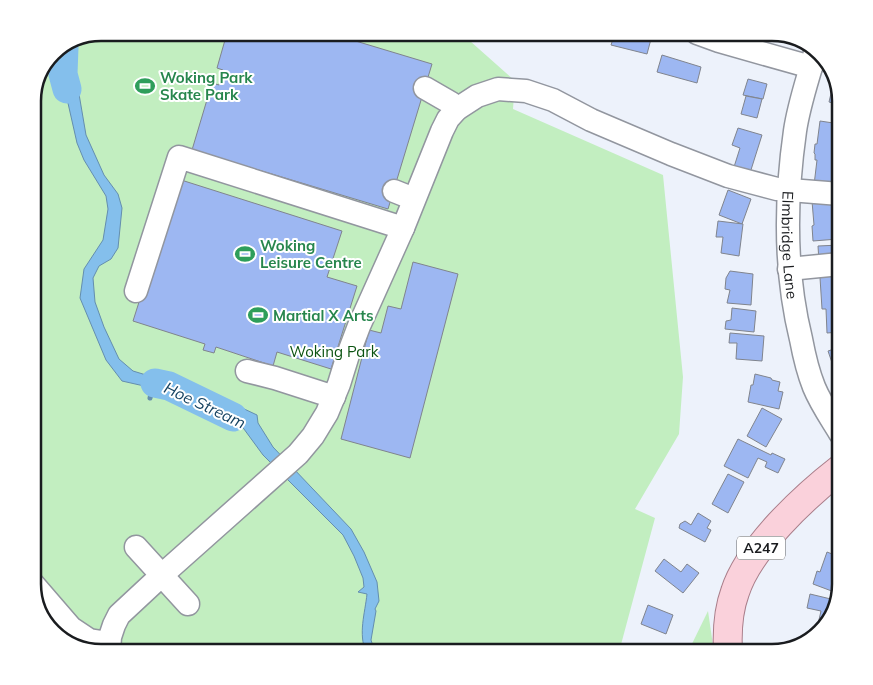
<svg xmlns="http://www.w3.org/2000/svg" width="873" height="685" font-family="Mulish,sans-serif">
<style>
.green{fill:#c2eec0}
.water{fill:#84bfec;stroke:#648eae}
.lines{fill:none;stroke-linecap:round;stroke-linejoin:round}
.stream{stroke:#648eae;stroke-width:5}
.river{stroke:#84bfec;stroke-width:29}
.building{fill:#9db7f2;stroke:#80848d}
.minor-casing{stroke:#92969f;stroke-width:25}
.major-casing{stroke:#a97e8a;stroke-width:30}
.minor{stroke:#fff;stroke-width:22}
.major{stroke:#fad1db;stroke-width:28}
.labels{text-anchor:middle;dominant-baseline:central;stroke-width:4;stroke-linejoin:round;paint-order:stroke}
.shield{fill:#fff;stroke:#5f6062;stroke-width:1}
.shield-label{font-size:14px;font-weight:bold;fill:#1a1c1f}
.leisure-label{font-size:15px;font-weight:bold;fill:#27864d;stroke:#fff;text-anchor:start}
.street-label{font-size:15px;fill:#1a1c1f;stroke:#fff}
.park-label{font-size:15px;fill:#0b5311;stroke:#fff}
.water-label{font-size:16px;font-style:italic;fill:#164362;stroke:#fff}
.rim{fill:none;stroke:#1a1c1f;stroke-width:2.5}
</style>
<rect width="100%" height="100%" fill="#edf2fb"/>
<!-- green -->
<g class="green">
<path d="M102,33h359l54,48 -2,28 150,66 20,202 -4,57 -44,75 20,9 -36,134h-518l-45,-16 -23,-48v-491l23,-47z"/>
<path d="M708,611l6,41h-26z"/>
</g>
<!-- water -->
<g class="water">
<path d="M59,49l13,4 14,82 18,40 14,19 4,14 -4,40 -7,11 -12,7 -6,12 2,24 9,25 15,32 14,12 23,7h8l12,3 17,9 -5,13 -13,-10 -53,-12 -16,-21 -26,-62 4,-29 19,-29 5,-31 -2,-13 -22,-36 -7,-17 -19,-84z"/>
<path d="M198,394l15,11 27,2 17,8 1,8 15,24 78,82 13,23 13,30 2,19 -4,8 1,2 -5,29 4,12h-9c-8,-18 -1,-39 1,-58l-9,-2 6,-5 -1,-9 -9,-22 -11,-21 -80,-80 -22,-30c-17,-1 -32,-7 -47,-16z"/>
</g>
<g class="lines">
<!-- stream -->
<path class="stream" d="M150,398l4,-14"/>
<!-- river -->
<g class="river">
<path d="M64,47l-1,27 4,15"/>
<path d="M155,383l14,3 64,31"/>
</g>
</g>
<!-- building -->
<g class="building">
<path d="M227,33h102l103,31 -44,145 -196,-59 20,-67 7,2 4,-15 -6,-2z"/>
<path d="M571,33h28l-2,7z"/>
<path d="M615,33h12l24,6 -4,15 -36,-9z"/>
<path d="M662,55l39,12 -4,16 -40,-11z"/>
<path d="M748,79l19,5 -4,15 -20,-4z"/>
<path d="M833,85l7,17v3l-11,-3z"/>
<path d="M746,96l16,3 -5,19 -16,-4z"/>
<path d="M820,121l20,3 -1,22 1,1 -1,13h1v10l-2,18 -24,-3 3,-25h-2v-6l-1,-1 1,-9h2z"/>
<path d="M738,128l24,7 -12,38 -16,-6 6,-19 -8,-3z"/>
<path d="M178,179l164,52 -15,46 30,9 -26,83 -54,-17 -4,14 -57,-19 -2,6 -11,-3 2,-6 -72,-23z"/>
<path d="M728,190l23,9 -9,25 -23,-9z"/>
<path d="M835,199l3,40 -25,2 -1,-15 2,-1 -2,-24z"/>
<path d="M718,221l25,3 -4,32 -18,-3 2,-16h-7z"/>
<path d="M840,245v87l-13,1 -1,-24h-4l-4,-63z"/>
<path d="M413,262l45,12 -48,184 -69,-19 28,-109 12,3 7,-27 13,3z"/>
<path d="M730,271l23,3 -2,31 -24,-2 3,-13 -5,-1 1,-11z"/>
<path d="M732,308l24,3 -2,21 -29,-3 1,-8 5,-1z"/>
<path d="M730,333l34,3 -2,25 -26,-2 1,-16h-8z"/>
<path d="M840,340v39l-2,1 -10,-29 9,-3 -2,-6z"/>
<path d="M755,374l16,4 1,2 8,2 -2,9 5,1 -4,17 -31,-7 3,-17h2z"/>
<path d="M762,408l20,11 -16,28 -19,-11z"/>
<path d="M738,439l33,16 1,-2 13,6 -7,14 -13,-6 2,-5 -9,-4 -10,20 -24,-12z"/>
<path d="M728,474l16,8 -16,31 -16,-9z"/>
<path d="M698,513l13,8 -4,7 4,2 -6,12 -26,-14 1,-4 5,-3 6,4z"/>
<path d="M827,552l13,5v27l-3,9 -24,-9 4,-13 3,1z"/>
<path d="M664,559l17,13 6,-8 12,9 -16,20 -28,-22z"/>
<path d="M810,594l25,6 -10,25 -7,-1 3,-13 -14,-3z"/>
<path d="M648,605l25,10 -7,19 -25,-10z"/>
<path d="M641,648l12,4h-14z"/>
</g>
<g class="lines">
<defs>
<g id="minor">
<path d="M697,33l22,8 92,26"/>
<path id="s1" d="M816,49c-7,27 -17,54 -21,82 -10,70 -11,139 6,208 3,16 7,33 13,48 7,17 17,31 26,46"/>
<path d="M425,88l26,15 6,6"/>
<path d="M394,191l20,8"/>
<path d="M789,269l51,-5"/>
<path d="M136,291l43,-134 224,71"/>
<path d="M247,371l28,7 59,19"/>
<path d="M136,547l52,57"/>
<path d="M33,584l38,44 18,12 13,2 7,-1"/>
<path d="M109,652l1,-15 4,-12 5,-10 43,-40 136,-121 15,-18 14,-23 12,-29 9,-29 11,-29 44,-98 39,-97 6,-12 9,-10 20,-13 21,-7 28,2 27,9 38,20 80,34 57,22 49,13 63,5"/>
</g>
<path id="major" d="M728,652c-1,-19 0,-41 7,-60 14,-44 69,-95 105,-123"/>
</defs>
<!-- minor casing -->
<use href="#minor" class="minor-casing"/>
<!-- major casing -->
<use href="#major" class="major-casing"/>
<!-- minor -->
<use href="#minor" class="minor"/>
<!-- major -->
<use href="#major" class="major"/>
</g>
<!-- icons -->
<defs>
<symbol id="stadium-bare" viewBox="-9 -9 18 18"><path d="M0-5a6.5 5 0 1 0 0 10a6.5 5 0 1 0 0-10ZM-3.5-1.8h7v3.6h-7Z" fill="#2e9e5b" stroke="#fff" stroke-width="2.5" paint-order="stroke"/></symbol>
</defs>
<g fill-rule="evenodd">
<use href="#stadium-bare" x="131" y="72" width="28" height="28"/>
<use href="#stadium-bare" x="231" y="240" width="28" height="28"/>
<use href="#stadium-bare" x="244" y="301" width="28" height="28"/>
</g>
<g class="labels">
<!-- shield labels -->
<rect class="shield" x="737" y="536.5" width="48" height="23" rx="4"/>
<g class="shield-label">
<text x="761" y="548">A247</text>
</g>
<!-- leisure labels -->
<g class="leisure-label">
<text x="160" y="77">Woking Park<tspan x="160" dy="17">Skate Park</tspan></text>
<text x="260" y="245">Woking<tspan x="260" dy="17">Leisure Centre</tspan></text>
<text x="273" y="315">Martial X Arts</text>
</g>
<!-- street labels -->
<g class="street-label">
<text stroke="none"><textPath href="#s1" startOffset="199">Elmbridge Lane</textPath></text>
</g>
<!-- park labels -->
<g class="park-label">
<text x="334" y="351">Woking Park</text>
</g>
<!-- water labels -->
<g class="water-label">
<text transform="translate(205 405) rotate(25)">Hoe Stream</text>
</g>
</g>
<!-- crop -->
<path d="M0 0H873V685H0ZM101 41H772A60 60 0 0 1 832 101V584A60 60 0 0 1 772 644H101A60 60 0 0 1 41 584V101A60 60 0 0 1 101 41Z" fill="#fff" fill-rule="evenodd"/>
<path class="rim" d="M101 41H772A60 60 0 0 1 832 101V584A60 60 0 0 1 772 644H101A60 60 0 0 1 41 584V101A60 60 0 0 1 101 41Z"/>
</svg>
